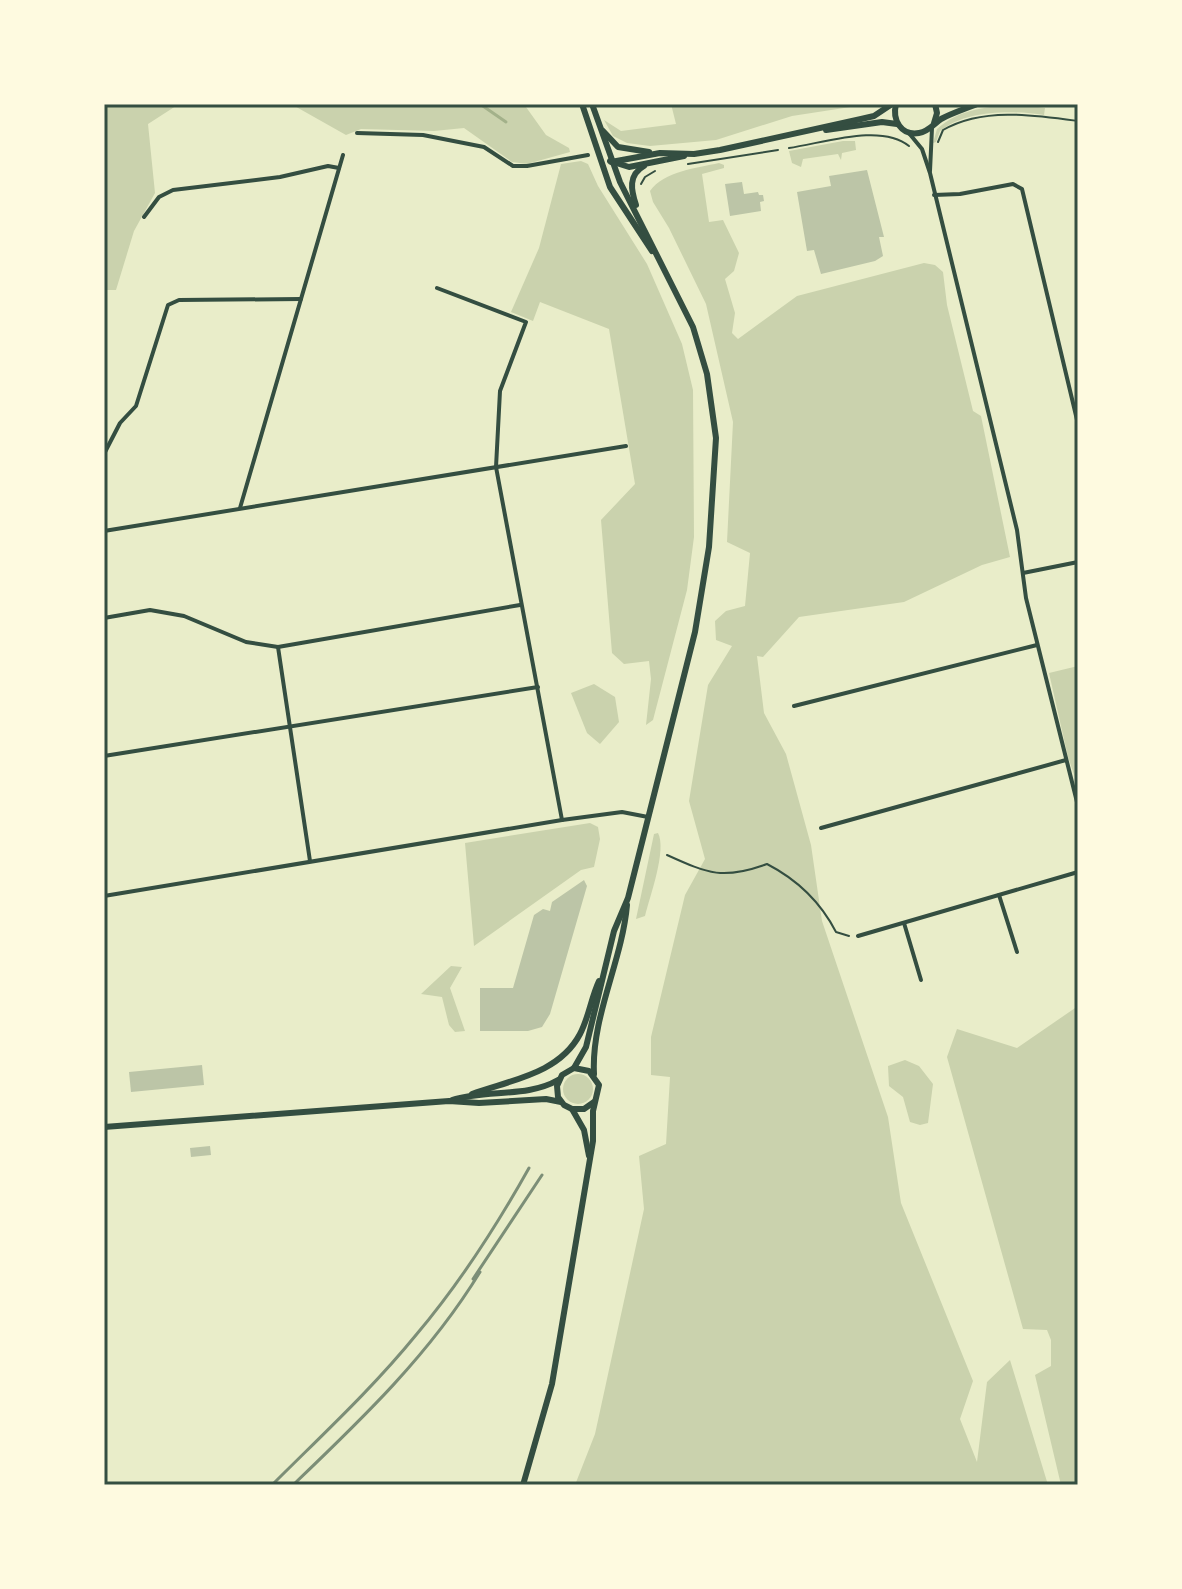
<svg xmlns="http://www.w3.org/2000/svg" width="1182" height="1589" font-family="'Fira Sans Condensed',sans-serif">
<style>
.green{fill:#cad2ad}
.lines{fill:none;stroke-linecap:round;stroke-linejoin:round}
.stream{stroke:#a3b18a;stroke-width:3}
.building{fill:#bcc5a7}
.path{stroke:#344e41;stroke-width:2}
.minor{stroke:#344e41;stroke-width:4}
.secondary{stroke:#344e41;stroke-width:6}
.rail{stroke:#7c8e77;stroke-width:3}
.neatline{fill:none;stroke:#344e41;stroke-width:3}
</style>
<rect width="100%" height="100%" fill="#e9edc9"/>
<!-- green -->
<g class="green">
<path d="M104,104h75l-31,20 7,69 -21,38 -18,59h-12z"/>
<path d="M291,104h238l-3,3 20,28 23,13 1,4 -43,12 -15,-2 -48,-34 -30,3 -73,-2 -15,6z"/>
<path d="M671,104h186v2l-65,10 -76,24 -66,6 -23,-3 -14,-7 -9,-16 17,11 55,-7z"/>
<path d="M1024,105l21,3 -1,7c-32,-5 -78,-5 -104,16l-4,11 -3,1 4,-14c24,-22 56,-23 87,-24z"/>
<path d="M843,141h12l1,9 -14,3 -1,7 -3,-6 -35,5 -2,8 -9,-4 -3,-12z"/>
<path d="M581,161l7,3 10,22 49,78 35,80 11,46 1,147 -7,53 -34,130 -7,5 5,-46 -2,-18 -25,3 -12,-11 -11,-133 34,-36 -26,-155 -69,-27 -7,19 -22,-9 28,-64 22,-84z"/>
<path d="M719,163l5,2v3l-22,6 7,48 14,-2 16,33 -5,18 -9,8 10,34 -3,20 6,6 59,-43 127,-33 11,2 8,7 4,33 26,106 8,5 29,141 -28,8 -78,37 -105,15 -36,40 -6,-1 7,57 22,41 25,91 11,76 66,196 13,86 72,178 -13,38 17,43 10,-80 23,-22 38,125h-473l20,-51 49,-225 -5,-53 27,-12 4,-67 -19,-2v-38l34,-142 20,-36 -16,-58 19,-116 24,-39 -16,-6 -1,-19 11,-10 19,-5 5,-53 -23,-11 6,-120 -27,-118 -37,-76 -16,-26 -3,-11c14,-20 47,-23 69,-28z"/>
<path d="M1078,666v120l-10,-29 -19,-84z"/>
<path d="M594,684l21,13 4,25 -19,22 -13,-11 -16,-40z"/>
<path d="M590,823l8,4 2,12 -6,28 -13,3 -107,76 -9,-103z"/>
<path d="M658,833c9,17 -8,63 -13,83l-9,3 18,-85z"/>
<path d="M451,966l11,1 -12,21 15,43 -10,1 -6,-7 -7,-28 -21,-3z"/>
<path d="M1078,1006v479h-17l-26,-110 16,-9v-26l-4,-10 -24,-1 -76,-272 10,-28 60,19z"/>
<path d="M905,1060l14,6 14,18 -5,39 -8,2 -10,-3 -7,-25 -14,-11 -1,-20z"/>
<circle cx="578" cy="1089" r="15"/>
</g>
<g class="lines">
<!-- stream -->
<path class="stream" d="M480,104l26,18"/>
</g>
<!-- building -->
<g class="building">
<path d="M867,170l17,67h-5l4,19 -8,5 -54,13 -7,-24 -7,1 -10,-59 34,-6 -2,-10z"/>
<path d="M742,182l2,12 14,-2 1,3h4l1,6 -4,1 1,9 -31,5 -5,-32z"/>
<path d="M584,880l3,6 -37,128 -8,13 -14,4h-48v-43h33l21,-73 9,-6 7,2 2,-9z"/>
<path d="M202,1065l2,20 -73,7 -2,-20z"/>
<path d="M210,1146l1,9 -20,2 -1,-9z"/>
</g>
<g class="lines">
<!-- path -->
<g class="path">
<path d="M938,142l5,-12c39,-23 92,-15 135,-9"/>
<path d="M789,148c35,-5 92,-25 120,-2"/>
<path d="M688,164l90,-14"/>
<path d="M641,184l4,-7 10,-6"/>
<path d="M667,855c42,19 56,25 100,9 31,16 53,37 69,68l13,4"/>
</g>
<!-- minor -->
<g class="minor">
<path d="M908,132l14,17 8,24 87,357 9,68 52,208"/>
<path d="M357,133l66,2 61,12 29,19h14l61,-11"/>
<path d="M930,171l2,-43"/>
<path d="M934,195l26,-1 53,-10 9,5 56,235"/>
<path d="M144,217l15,-20 14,-7 107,-13 48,-11 11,2"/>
<path d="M437,288l89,34 -26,69 -4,76 66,353"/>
<path d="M104,454l16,-31 16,-17 32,-101 11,-5 122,-1"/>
<path d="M240,508l103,-353"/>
<path d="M104,531l522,-85"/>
<path d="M1023,573l55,-11"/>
<path d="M104,618l46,-8 34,6 62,26 32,5 242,-42"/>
<path d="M278,647l32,214"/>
<path d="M794,706l243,-61"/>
<path d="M104,756l434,-69"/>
<path d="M821,828l245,-68"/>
<path d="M999,895l18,57"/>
<path d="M104,896l458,-76 60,-8 26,5"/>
<path d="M904,923l17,57"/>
<path d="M858,936l220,-64"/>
</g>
<!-- secondary -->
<g class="secondary">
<path d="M582,104l28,83 42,64"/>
<path d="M896,104c-4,16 5,32 23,29 9,-1 15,-9 22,-14 11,-6 24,-10 36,-15"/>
<path d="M934,123l3,-10 -2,-9"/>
<path d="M826,130l56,-8 15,2"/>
<path d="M603,131l15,16 31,5"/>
<path d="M610,161l19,6 55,-11"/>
<path d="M611,162l49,-9 34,1 26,-4 141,-31 13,-3 18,-12"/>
<path d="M636,205c-5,-15 -8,-30 8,-39"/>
<path d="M594,1074c-3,-57 28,-112 33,-169"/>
<path d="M472,1094c38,-14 87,-20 108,-60 9,-17 11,-36 19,-53"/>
<path d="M452,1100c34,-11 75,-2 106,-20"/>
<path d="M572,1109h12l10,-7"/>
<path d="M104,1127l345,-26 30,2 67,-4 15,3"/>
<path d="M589,1156l-5,-26 -12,-21 -8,-4 -6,-8 -1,-11 5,-11 12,-7 12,-21 28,-116 14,-33 67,-266 14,-85 7,-109 -9,-64 -14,-47 -73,-145 -28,-78"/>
<path d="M523,1485l29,-101 41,-243v-30l6,-26 -10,-14 -15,-3"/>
</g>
<!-- rail -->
<g class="rail">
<path d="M473,1279l69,-104"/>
<path d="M272,1485c49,-49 100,-96 144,-150 44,-52 80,-108 113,-167"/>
<path d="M293,1485c68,-65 137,-131 187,-213"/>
</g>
</g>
<!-- border -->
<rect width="1182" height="1589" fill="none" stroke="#fefae0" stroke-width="212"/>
<rect x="106" y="106" width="970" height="1377" class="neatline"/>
</svg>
